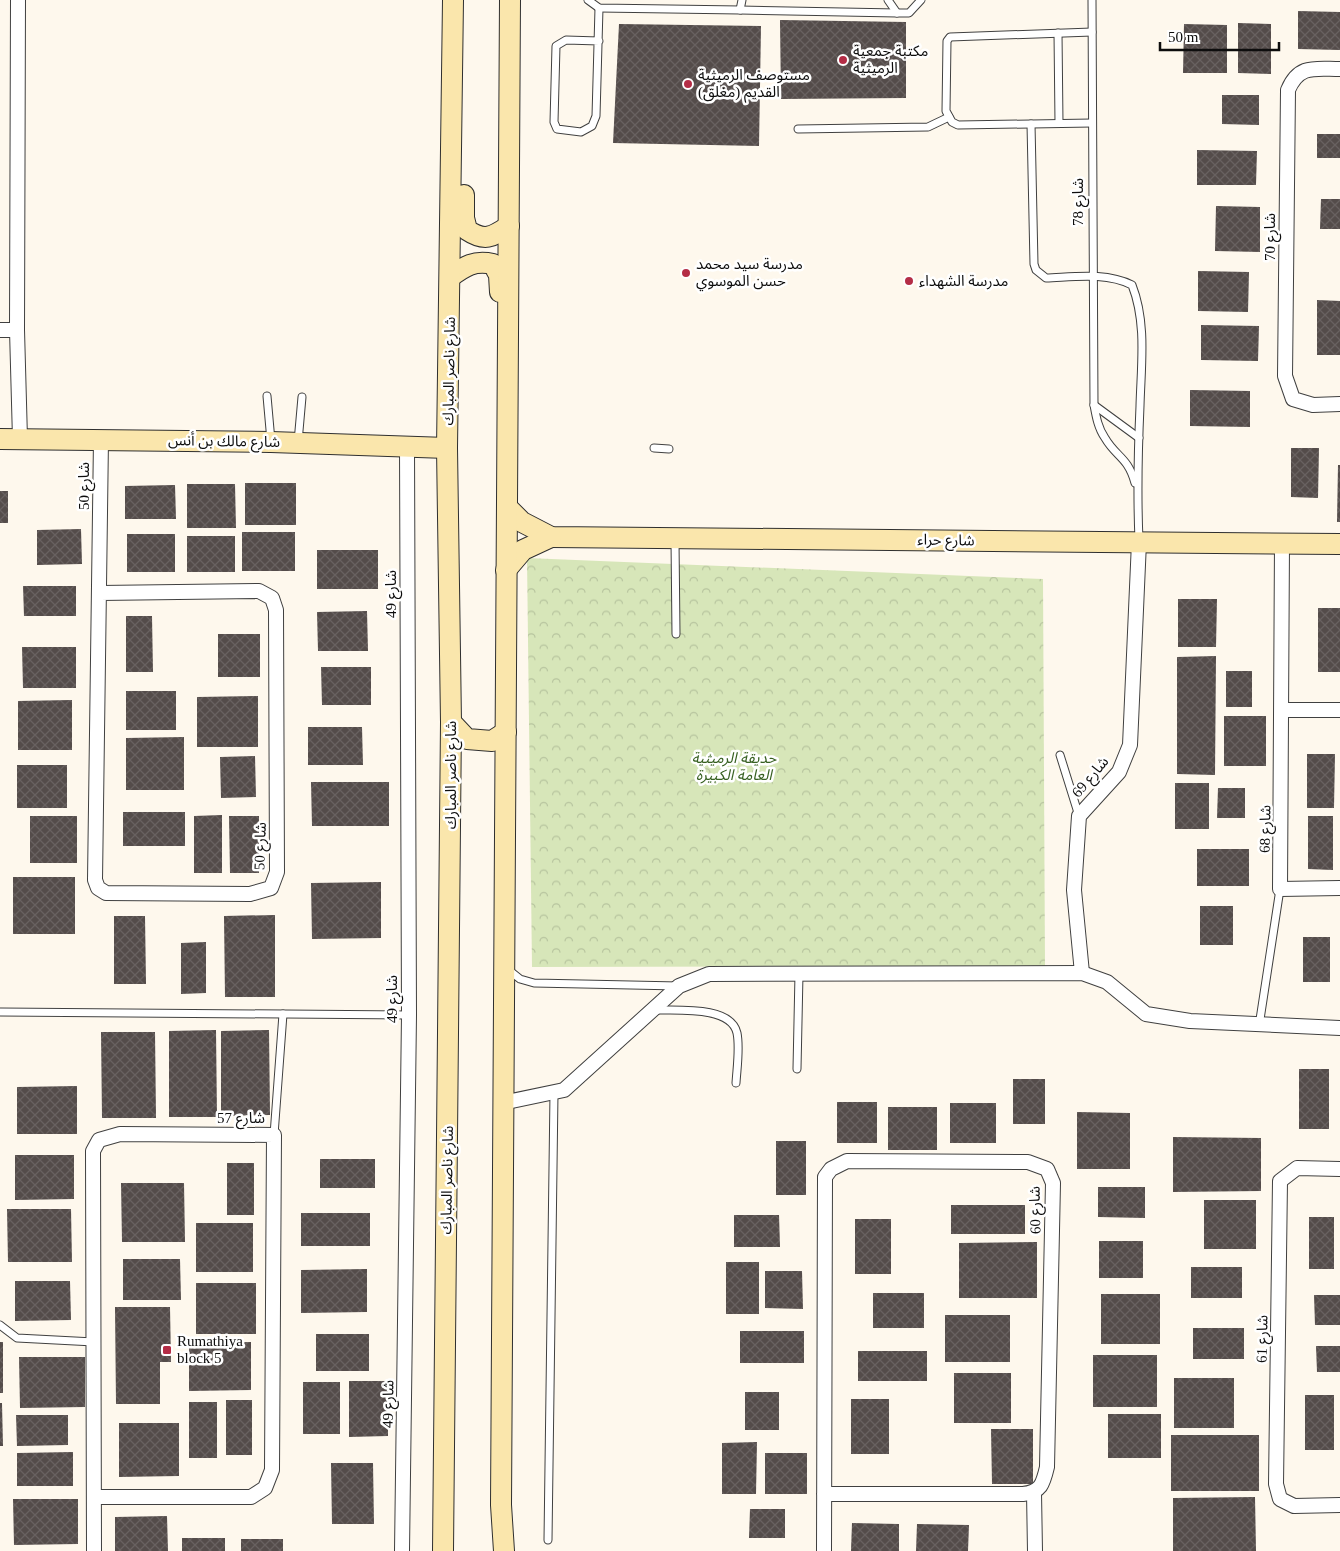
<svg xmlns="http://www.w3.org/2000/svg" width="1340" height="1551" font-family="'Times New Roman','Noto Sans Arabic',serif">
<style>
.park{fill:url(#park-crowns)}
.building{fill:url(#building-cross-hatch)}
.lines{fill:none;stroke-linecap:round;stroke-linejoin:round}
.lane-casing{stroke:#404040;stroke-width:9}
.street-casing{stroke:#404040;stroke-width:16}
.secondary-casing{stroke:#2f2f2f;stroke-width:22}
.lane{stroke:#fff;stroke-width:7}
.street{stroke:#fff;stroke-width:14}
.secondary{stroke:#fae6ac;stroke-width:20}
.poi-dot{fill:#b42d46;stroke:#fff;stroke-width:2}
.labels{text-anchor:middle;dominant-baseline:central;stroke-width:5;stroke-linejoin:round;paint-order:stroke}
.poi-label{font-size:15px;fill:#0d0d0d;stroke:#fff;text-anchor:start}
.street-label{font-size:15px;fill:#0d0d0d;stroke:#fff}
.park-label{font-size:15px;font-style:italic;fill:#376021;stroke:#fff}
</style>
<defs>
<pattern id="park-crowns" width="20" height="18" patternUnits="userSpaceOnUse" patternTransform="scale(1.25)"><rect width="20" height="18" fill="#d7e6b9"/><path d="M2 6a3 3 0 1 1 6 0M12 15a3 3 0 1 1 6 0" fill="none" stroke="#b7c49e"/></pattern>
<pattern id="building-cross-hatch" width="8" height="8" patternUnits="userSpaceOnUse" patternTransform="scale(1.25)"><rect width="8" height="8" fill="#544c4a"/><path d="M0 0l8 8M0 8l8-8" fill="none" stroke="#686160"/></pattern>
</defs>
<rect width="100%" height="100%" fill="#fef8ed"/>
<!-- park -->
<path class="park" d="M527,558l516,21 2,387 -513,1z"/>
<!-- building -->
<g class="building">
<path d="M1298,11l42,1v38l-42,-1z"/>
<path d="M780,20l126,2v76l-125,1z"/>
<path d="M1238,23l33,1v50l-33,-1z"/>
<path d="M619,24l142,2 -2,120 -146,-3z"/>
<path d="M1184,24l43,1v48h-44z"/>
<path d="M1222,95h37v30l-37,-1z"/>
<rect x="1317" y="134" width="23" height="24"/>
<path d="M1197,150l60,1 -1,34h-59z"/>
<path d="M1321,199h19v30h-20z"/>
<path d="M1216,206l44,1v45l-45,-1z"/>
<path d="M1198,271l51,1 -1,40 -50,-1z"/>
<path d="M1317,300l23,1v54h-23z"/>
<path d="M1201,325l58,1 -1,35 -57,-1z"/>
<path d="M1190,390l60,1v36l-60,-1z"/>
<path d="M1291,448h28l-1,50 -27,-1z"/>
<path d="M1338,465h2v57h-3z"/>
<rect x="245" y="483" width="51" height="42"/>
<path d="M187,484h48l1,44h-49z"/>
<path d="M175,485l1,34h-51v-33z"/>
<rect x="0" y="491" width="8" height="32"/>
<path d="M81,529l1,35 -45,1v-35z"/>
<rect x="242" y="532" width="53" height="39"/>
<rect x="127" y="534" width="48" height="38"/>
<rect x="187" y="536" width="48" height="36"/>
<rect x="317" y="550" width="61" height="39"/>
<path d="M23,586h53v30h-52z"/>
<path d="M1178,599h39l-1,48h-38z"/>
<rect x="1318" y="608" width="22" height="64"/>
<path d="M367,611l1,40h-50l-1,-39z"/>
<path d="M126,616h26l1,56h-27z"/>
<rect x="218" y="634" width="42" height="43"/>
<path d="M22,647h54v41h-53z"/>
<path d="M1216,656l-1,119 -38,-1v-117z"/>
<path d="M321,667h50v38h-49z"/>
<rect x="1226" y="671" width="26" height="36"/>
<rect x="126" y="691" width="50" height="39"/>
<path d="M258,696v51h-61v-50z"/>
<path d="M72,700v50h-54v-49z"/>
<rect x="1224" y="716" width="42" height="50"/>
<path d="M308,727h54l1,38h-55z"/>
<path d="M184,737v53h-58v-52z"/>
<path d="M1307,754h28l-1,54h-27z"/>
<path d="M255,756l1,41 -35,1 -1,-41z"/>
<rect x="17" y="765" width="50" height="43"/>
<path d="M311,782h78v44h-77z"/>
<rect x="1175" y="783" width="34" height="46"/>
<path d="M1218,788h27v30h-28z"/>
<rect x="123" y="812" width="62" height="34"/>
<path d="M222,815v58h-28v-57z"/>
<rect x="30" y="816" width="47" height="47"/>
<path d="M229,816h30v57h-29z"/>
<path d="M1308,816h25v54l-25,-1z"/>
<rect x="1197" y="849" width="52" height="37"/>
<rect x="13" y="877" width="62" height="57"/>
<path d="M381,882v56l-69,1 -1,-56z"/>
<rect x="1200" y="906" width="33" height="39"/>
<path d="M275,915v82h-50l-1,-81z"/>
<path d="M114,916h31l1,68h-32z"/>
<rect x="1303" y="937" width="27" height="45"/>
<path d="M206,942v51l-25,1v-51z"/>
<path d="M216,1030l1,87h-48v-86z"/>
<path d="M269,1030l1,85 -49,1v-85z"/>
<path d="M101,1032h54l1,86h-54z"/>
<rect x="1299" y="1069" width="30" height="60"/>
<rect x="1013" y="1079" width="32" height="45"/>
<path d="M77,1086v48h-60v-47z"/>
<rect x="837" y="1102" width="40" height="41"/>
<rect x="950" y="1103" width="46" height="40"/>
<rect x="888" y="1107" width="49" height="43"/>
<path d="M1077,1112l53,1v56h-53z"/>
<path d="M1173,1137l88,1v53l-88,1z"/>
<rect x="776" y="1141" width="30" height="54"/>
<path d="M15,1155h59v44l-59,1z"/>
<rect x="320" y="1159" width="55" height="29"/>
<rect x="227" y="1163" width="27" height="52"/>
<path d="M121,1183h63l1,59h-63z"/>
<path d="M1098,1187h47v31l-47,-1z"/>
<rect x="1204" y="1200" width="52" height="49"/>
<rect x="951" y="1205" width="74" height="29"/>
<path d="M7,1209h64l1,53h-64z"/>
<rect x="301" y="1213" width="69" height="33"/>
<path d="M734,1215h45l1,32h-46z"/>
<rect x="1309" y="1217" width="25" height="52"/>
<rect x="855" y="1219" width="36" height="55"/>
<rect x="196" y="1223" width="57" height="49"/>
<rect x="1099" y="1241" width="44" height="37"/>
<path d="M1037,1242v56h-78v-55z"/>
<path d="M123,1259h57l1,41h-58z"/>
<rect x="726" y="1262" width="33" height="52"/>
<rect x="1191" y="1267" width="51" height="31"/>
<path d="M367,1269v43l-66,1v-43z"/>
<path d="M765,1271h37l1,38 -38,-1z"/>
<path d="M15,1281h55l1,39 -56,1z"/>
<rect x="196" y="1283" width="60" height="51"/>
<rect x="873" y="1293" width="51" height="35"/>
<rect x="1101" y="1294" width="59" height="50"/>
<path d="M1314,1295h26v30h-25z"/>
<path d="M115,1307h55l1,55h-11v42h-44z"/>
<rect x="945" y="1315" width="65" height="47"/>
<rect x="1193" y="1328" width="51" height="31"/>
<rect x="740" y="1331" width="64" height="32"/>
<rect x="316" y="1334" width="53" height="37"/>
<rect x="0" y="1342" width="3" height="51"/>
<path d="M251,1342v48l-62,1v-48z"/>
<path d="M1316,1346h24v26h-23z"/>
<rect x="858" y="1351" width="69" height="30"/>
<rect x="1093" y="1355" width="64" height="52"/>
<path d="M19,1357h66v50l-65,1z"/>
<rect x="954" y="1373" width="57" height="50"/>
<rect x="1174" y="1378" width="60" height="50"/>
<path d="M349,1381h39v55l-39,1z"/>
<rect x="303" y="1382" width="37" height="52"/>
<rect x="745" y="1392" width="34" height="38"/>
<rect x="1305" y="1395" width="29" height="55"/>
<rect x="851" y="1399" width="38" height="55"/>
<rect x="226" y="1400" width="26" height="55"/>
<rect x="189" y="1402" width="28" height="56"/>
<path d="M0,1403h2l1,43h-3z"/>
<rect x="1108" y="1414" width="53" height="44"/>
<path d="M16,1415h52v30l-51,1z"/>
<path d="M119,1423h60v53l-60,1z"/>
<path d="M991,1429h42v55h-41z"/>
<rect x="1171" y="1435" width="88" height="56"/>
<path d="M757,1442l-1,52h-34v-51z"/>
<path d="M73,1452v34h-56v-33z"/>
<rect x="765" y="1453" width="42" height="41"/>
<path d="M331,1463h42l1,61h-42z"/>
<path d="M1255,1497l1,54h-83v-53z"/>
<path d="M13,1499h65v45l-64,1z"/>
<path d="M750,1509h35v29h-36z"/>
<path d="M167,1516l1,35h-53v-34z"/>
<path d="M852,1523l47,1v27h-48z"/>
<path d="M917,1524l52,1 -1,26h-52z"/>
<rect x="182" y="1538" width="43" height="13"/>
<rect x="241" y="1539" width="42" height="12"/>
</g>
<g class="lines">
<defs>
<g id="lane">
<path d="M588,0l11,8 141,2 2,-10"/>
<path d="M888,0l9,13"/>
<path d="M1092,0l2,405c2,11 4,23 11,33 11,19 23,19 30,45"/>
<path d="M599,8l-3,108 -4,10 -11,6 -24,-3 -3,-7 2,-76 10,-6 33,1"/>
<path d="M740,10l157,3h12l12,-13"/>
<path d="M1058,33l1,90"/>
<path d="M1092,123l-134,2 -6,-3 -6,-11 1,-70 3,-4 142,-5"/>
<path d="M1031,124l3,140 2,6 10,8c28,-1 60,-6 86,7 15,38 9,81 8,121 -2,45 -3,89 -1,134"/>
<path d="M798,129l130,-2 21,-10"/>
<path d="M267,396l4,45"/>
<path d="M1094,405l45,33"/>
<path d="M298,442l4,-45"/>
<path d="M654,448l15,1"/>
<path d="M675,541l1,93"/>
<path d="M1060,755l19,61"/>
<path d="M510,971l10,8 14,4 145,3"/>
<path d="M653,1010c22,1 78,-5 84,23 3,15 0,34 -1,50"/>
<path d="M0,1012l409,3"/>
<path d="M1259,1026l21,-137"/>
<path d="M797,1069l2,-95"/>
<path d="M274,1135l9,-121"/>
<path d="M0,1325l17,13 77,4"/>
<path d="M548,1540l6,-447"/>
</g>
<g id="street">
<path d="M18,0l-1,330 3,109"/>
<path d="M1340,69c-25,0 -41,-5 -52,21l-3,286 8,23 20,6 27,-1"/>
<path d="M0,330h17"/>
<path d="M1282,543l-2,346 60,-1"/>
<path d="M100,593l159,-2 13,7 4,12 1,262 -6,16 -21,6 -144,-1 -8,-5 -3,-8 6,-441"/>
<path d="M1283,710h57"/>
<path d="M1082,973l-8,-83 5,-74 40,-44 11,-27 9,-203"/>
<path d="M507,1102l57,-12 115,-104 30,-12 373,-1 25,9 39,32 44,7 150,7"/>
<path d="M1340,1169l-43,-1 -17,13 -4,303 4,15 14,7 46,-1"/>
<path d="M1034,1493l1,58"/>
<path d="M824,1494h199c18,-2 20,-10 24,-27l6,-284 -6,-14 -19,-7 -181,-1 -16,8 -6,8 -1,374"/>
<path d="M94,1551l-1,-400 6,-11 21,-6 154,1 -2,335 -7,18 -14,9h-156"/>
<path d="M402,1551l7,-536 -2,-568"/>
</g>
<g id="secondary">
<path d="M464,195v23l3,12c18,12 25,7 42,-4"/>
<path d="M450,277c15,-11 24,-17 43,-13l6,11 1,17"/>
<path d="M0,439l271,3 176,6"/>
<path d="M507,507l15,15 29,15 789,7"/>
<path d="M506,570l17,-20 28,-13"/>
<path d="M451,722l16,17 25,2 14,-9"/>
<path d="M443,1551l8,-829 -4,-274 6,-448"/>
<path d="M504,1551l-3,-46c7,-501 7,-1003 9,-1505"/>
</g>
</defs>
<!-- lane casing -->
<use href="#lane" class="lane-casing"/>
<!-- street casing -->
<use href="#street" class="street-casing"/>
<!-- secondary casing -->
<use href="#secondary" class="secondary-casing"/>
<!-- lane -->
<use href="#lane" class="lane"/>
<!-- street -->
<use href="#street" class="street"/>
<!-- secondary -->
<use href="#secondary" class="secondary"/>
</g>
<!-- markers -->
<g class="poi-dot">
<circle cx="843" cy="60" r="5"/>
<circle cx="688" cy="84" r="5"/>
<circle cx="686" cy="273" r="5"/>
<circle cx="909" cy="281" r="5"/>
<rect x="162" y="1345" width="10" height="10" rx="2.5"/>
</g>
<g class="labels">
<!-- poi labels -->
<g class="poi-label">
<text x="853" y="51">مكتبة جمعية<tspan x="853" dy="17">الرميثية</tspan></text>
<text x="698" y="75">مستوصف الرميثية<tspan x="698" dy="17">القديم (مغلق)</tspan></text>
<text x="696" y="264">مدرسة سيد محمد<tspan x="696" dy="17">حسن الموسوي</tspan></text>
<text x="919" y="281">مدرسة الشهداء</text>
<text x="177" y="1341">Rumathiya<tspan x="177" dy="17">block 5</tspan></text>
</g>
<!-- street labels -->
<g class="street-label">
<text transform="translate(1078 202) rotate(-90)">شارع 78</text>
<text transform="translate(1270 237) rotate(-90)">شارع 70</text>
<text transform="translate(449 371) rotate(-89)">شارع ناصر المبارك</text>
<text transform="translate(224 441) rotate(1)">شارع مالك بن أنس</text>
<text transform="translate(84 486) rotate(-90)">شارع 50</text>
<text transform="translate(946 540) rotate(1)">شارع حراء</text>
<text transform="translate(391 594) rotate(-90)">شارع 49</text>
<text transform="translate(451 775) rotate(-90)">شارع ناصر المبارك</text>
<text transform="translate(1090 777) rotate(-50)">شارع 69</text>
<text transform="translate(1265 829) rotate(-89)">شارع 68</text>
<text transform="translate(260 846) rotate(-88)">شارع 50</text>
<text transform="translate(392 999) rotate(-90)">شارع 49</text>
<text x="241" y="1118">شارع 57</text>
<text transform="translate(447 1180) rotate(-89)">شارع ناصر المبارك</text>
<text transform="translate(1035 1210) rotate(-91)">شارع 60</text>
<text transform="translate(1262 1339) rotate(-89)">شارع 61</text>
<text transform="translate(388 1404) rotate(-89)">شارع 49</text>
</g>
<!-- park labels -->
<g class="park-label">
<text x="734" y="758">حديقة الرميثية<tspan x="734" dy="17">العامة الكبيرة</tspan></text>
</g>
</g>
<!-- scale -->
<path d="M1160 42v8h119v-8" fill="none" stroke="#0d0d0d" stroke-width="2.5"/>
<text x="1168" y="42" font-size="15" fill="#0d0d0d" stroke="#ffffff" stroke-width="4" paint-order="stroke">50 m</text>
</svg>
